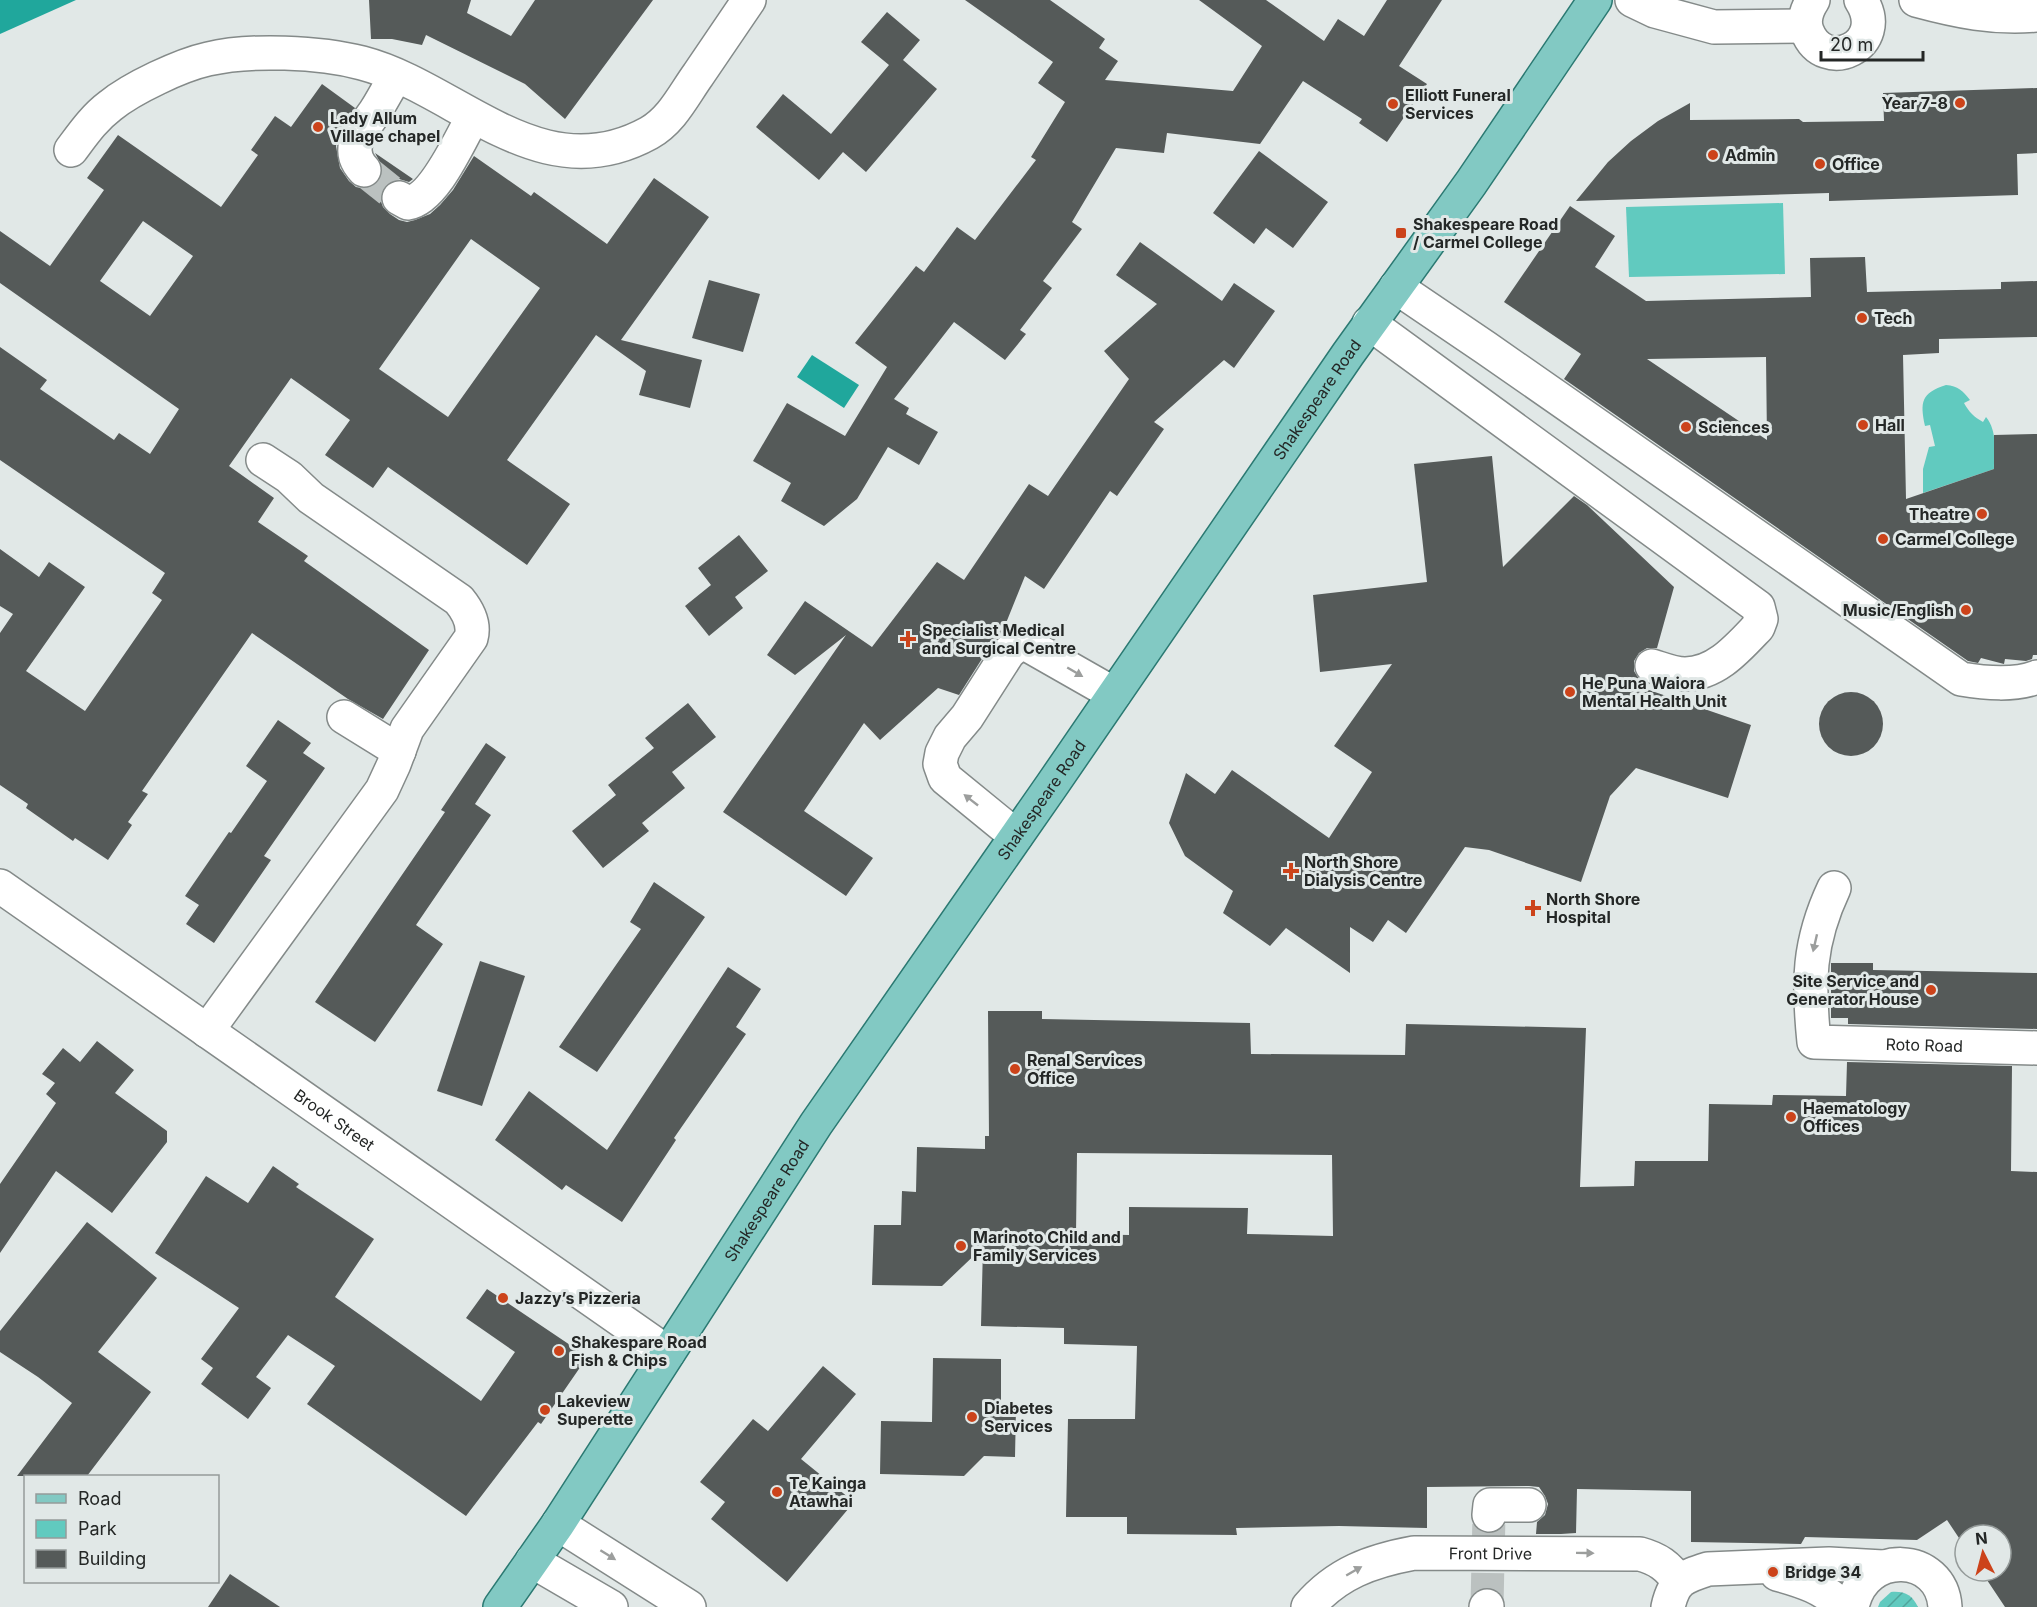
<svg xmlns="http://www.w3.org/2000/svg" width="2037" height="1607" font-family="Inter,sans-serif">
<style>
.green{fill:#61cabf}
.garden{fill:url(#garden-furrows)}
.water{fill:#20a79c}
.building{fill:#555a59;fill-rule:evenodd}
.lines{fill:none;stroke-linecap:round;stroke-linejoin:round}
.minor-tunnel{stroke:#bbc1c0;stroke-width:33;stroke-dasharray:33 16;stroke-linecap:butt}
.minor-casing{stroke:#848a89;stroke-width:36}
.major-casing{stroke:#2b7972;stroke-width:36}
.minor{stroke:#fff;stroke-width:33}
.major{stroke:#82c9c3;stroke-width:33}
.oneway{fill:#9c9e9d}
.poi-dot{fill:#cc431a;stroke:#e1e8e7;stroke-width:2}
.labels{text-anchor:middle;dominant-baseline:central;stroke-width:6;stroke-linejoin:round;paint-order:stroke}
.poi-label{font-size:16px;font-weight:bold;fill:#242726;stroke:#e1e8e7;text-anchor:start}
.street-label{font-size:16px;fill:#242726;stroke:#e1e8e7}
</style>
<defs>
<pattern id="garden-furrows" width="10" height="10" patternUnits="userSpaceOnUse" patternTransform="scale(1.5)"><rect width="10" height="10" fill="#61cabf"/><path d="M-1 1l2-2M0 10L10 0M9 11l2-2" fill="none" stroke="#50a49b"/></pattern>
</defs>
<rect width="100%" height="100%" fill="#e1e8e7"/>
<!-- green -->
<g class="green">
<path d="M1783,203l2,71 -156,3 -3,-70z"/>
<path d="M1946,385c12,1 17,6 24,15l-6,3c5,9 10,14 19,19l3,-5c12,15 8,34 8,52l-71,24v-24l6,-22 6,-1 -5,-21 -5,1c-5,-24 -4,-33 21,-41z"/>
</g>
<!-- garden -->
<path class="garden" d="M1891,1592c14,-1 21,3 27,15h-40l2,-5z"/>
<!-- water -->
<g class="water">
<path d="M0,0h76l-76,34z"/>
<path d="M812,355l47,30 -15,23 -47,-31z"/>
</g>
<!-- building -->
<g class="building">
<path d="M369,0h102l-4,13 44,23 24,-36h118l-88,119 -40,-35 -99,-49 -4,10 -30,-6h-21z"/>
<path d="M965,0h85l55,39 -6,9 19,13 -13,19 128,11 29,-45 -63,-46h67l58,41 14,-22 26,17 23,-36h55l-43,66 28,18 -40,58 -28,-19 3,-4 -59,-38 -43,63 -93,-11 -3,20 -48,-5 -44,74 10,7 -39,52 9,7 -32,42 6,4 -21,26 -51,-38 -60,77 15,9 -3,6 32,18 -19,33 -31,-18 -31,52 -33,27 -43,-25 10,-18 -38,-22 34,-58 58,33 42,-69 -32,-24 61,-77 8,6 33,-45 18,13 61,-80 -5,-3 34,-55 -27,-19 15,-21z"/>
<path d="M887,12l33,28 -17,20 34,29 -71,83 -23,-20 -24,28 -63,-53 27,-33 48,40 58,-69 -28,-23z"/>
<path d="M322,84l33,24 -14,23 -5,15 4,22 9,13 7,6 10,2 10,-4 5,-7 2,-10 -8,-15 38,26 -4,3 -10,-3 -9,3 -8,7 -2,10 3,8 7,7 9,6 8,2 8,-2 15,-6 10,-9 13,-15 21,-34 57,40 3,-4 73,52 47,-66 55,39 -88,123 81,20 -12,48 -51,-13 7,-24 -50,-36 -89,125 63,44 -43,61 -139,-98 -15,21 -48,-33 25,-35 -59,-42 -62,88 45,32 -16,24 50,34 -4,5 125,89 -46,69 -35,-20 -96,-66 -110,158 6,3 -20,28 4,3 -24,35 -33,-22 -2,3 -47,-33 2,-4 -28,-19v-152l13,-19 -13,-8v-57l39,28 10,-15 36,25 -59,84 59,40 77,-111 -10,-7 13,-20 -165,-113v-113l47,33 -7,9 74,51 5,-7 31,21 29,-45 -179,-126v-52l50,35 54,-76 -17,-12 31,-43 103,72 37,-52 -7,-5 24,-34 16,11zM143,221l50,35 -43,60 -50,-35zM471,239l69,49 -92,129 -69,-48z"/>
<path d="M2037,88v65l-20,1 1,41 -189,6v-8l-253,8 32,-39 23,-21 27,-20 32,-18v17l109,-1 4,3 81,-1 -1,-28z"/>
<path d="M1259,151l69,51 -35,46 -27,-20 -12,16 -41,-31z"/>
<path d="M1570,206l45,30 -20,31 51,34 165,-4 -1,-39 55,-1 2,35 134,-3v-7l36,-1v56l-98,2v14l-36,2 3,144 88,-30v-34l43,-1v221h-4l-1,4 -6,2 -21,-2 -1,5 -23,-6 -3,5 -10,-2 -404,-282 17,-25 -77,-52zM1766,357l1,83 -120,-81z"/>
<path d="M1140,242l82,59 12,-18 41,28 -41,57 -10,-8 -70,62 10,7 -47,67 -7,-5 -66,98 -19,-13 -23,57 -10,10 -33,52 -21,-7 -58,52 -16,-17 -60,88 69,47 -27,38 -123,-84 123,-177 -51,40 -28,-20 38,-54 67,46 65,-85 27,18 65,-96 19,12 81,-117 -25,-28 53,-47 -41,-29z"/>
<path d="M709,280l51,14 -17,58 -51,-14z"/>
<path d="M1492,456l11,111 71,-71 13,9 87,82 -17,61h-10l-8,5 -5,8v10l5,8 8,5 -1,5 105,36 -23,73 -92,-30 -26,28 -29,86 -92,-32 -24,-3 -59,86 -18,-13 -15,22 -23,-15v46l-64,-45 -16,18 -47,-33 10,-22 -48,-35 -16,-33 17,-50 29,21 17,-24 97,68 43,-66 -38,-26 58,-82 -72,8 -7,-77 114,-13 -13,-118z"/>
<path d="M739,535l29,36 -33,26 8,11 -34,28 -24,-30 26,-21 -13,-17z"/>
<circle cx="1851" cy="724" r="32"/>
<path d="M688,703l28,34 -44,35 13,16 -43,35 7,8 -46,37 -31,-37 44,-36 -8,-10 46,-37 -9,-10z"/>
<path d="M278,720l33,23 -8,10 22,15 -61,88 7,4 -57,83 -28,-19 13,-19 -14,-9 44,-64 2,1 36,-52 -21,-15z"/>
<path d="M486,743l20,14 -31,47 16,11 -75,110 27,19 -68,98 -60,-40 130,-190 -4,-2z"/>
<path d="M654,882l51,35 -108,155 -38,-25 82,-118 -11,-7z"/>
<path d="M480,961l45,15 -43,130 -45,-15z"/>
<path d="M1831,963h42v7l164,3v56l-189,-5v-6h-17z"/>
<path d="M728,967l33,22 -25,38 10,7 -72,104 2,2 -54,82 -56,-37 -4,5 -67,-50 34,-49 78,59z"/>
<path d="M988,1011h54v8l208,4 1,31 154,1 1,-31 180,4 -6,159 54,-1 1,-25h73l1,-57 63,1 1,-10 73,1 1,-34 165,4 -1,105 26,1v435h-32l-24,-36h20v-36h-36v12l-18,-27 -30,20 -112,-3 -4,7 -110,-2v-51l-114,-2 -1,44 -15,1h-25l1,-12 8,-7 3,-11 -3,-8 -6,-9 -10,-1 -102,1v41l-88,-2 -103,2 1,7 -110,-1v-17h-61l2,-98h67l2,-73 -73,-2v-16l-83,-2 2,-79 -41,39 -70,-1 2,-60h27l1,-34 14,1 1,-45 68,2v-13h4zM1077,1153l255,2 1,81 -86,-2 1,-26 -119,-1v28l-53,-1z"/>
<path d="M97,1041l37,29 -19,23 52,38v11l-55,71 -56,-42 -56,82v-69l56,-81 -10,-9 9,-11 -13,-9 21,-26 17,14z"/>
<path d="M273,1166l26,18 -3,3 78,52 -39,58 146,104 34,-49 -49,-34 21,-29 92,62 2,15 -40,58 -3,-2 -72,94 -159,-112 28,-38 -47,-31 -32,42 15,11 -23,31 -47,-35 12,-16 -12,-9 38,-51 -84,-55 51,-77 42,27z"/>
<path d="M87,1222l70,56 -59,74 53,40 -64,84h-70l55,-73 -34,-26 -38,-25v-21z"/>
<path d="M933,1358l68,1v48h15l-1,50 -31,-1 -20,20 -84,-2 1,-53 51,1z"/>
<path d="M823,1366l33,28 -55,65 53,43 -67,80 -76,-63 14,-17 -25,-20 53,-63 15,12z"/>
<path d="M230,1574l50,33h-72z"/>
</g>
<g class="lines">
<!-- minor-tunnel -->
<g class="minor-tunnel">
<path d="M364,170l35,28"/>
<path d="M1487,1606l2,-91"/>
</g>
<defs>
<g id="minor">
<path d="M1632,0l23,11 59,16 91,-1"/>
<path d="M1813,0c-6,9 -10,20 -6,31 17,45 83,14 54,-31"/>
<path d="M1916,0c41,11 78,19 121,15"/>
<path d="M71,150c12,-16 23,-32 39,-44 22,-18 71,-41 98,-47 42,-10 112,-7 154,4 96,25 178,130 287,70 23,-13 34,-37 49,-58 17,-25 34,-50 51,-75"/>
<path d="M364,170c-21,-22 -1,-40 12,-60 7,-11 13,-23 20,-34"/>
<path d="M399,198l9,5c27,-4 52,-64 65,-86"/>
<path d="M1396,287l90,61 475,331c24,4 53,7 76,-2"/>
<path d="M1369,323l389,284 3,12 -3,8c-20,21 -42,47 -73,47 -11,0 -23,-5 -33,-8"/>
<path d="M344,717l55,34"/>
<path d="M1016,836l-71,-58 -5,-14 2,-11 8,-16 17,-20 41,-64 9,-8h11l86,49"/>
<path id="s1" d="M0,886l668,467"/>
<path id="s2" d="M1834,888c-26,55 -26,95 -20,154l223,6"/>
<path d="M207,1031l175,-241 12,-26 13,-35 64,-91c4,-14 -3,-27 -12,-38l-148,-102 -22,-21 -26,-17"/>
<path d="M1489,1515l1,-10h39"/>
<path d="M558,1524l131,83"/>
<path d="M532,1561l79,46"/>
<path d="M1777,1574c26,7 47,14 66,33"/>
<path id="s3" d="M1308,1607c29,-34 63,-46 106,-54l226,1c18,5 28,12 38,27"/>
<path d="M1486,1607l1,-1"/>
<path d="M1668,1607c6,-27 15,-30 40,-38l121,-5 54,3"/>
<path d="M1852,1607c12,-59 90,-54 93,0"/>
</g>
<g id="major">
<path id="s4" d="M500,1607l58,-83 258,-400 236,-339 296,-431 123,-171 124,-183"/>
</g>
</defs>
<!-- minor casing -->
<use href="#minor" class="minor-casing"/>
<!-- major casing -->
<use href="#major" class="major-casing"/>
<!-- minor -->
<use href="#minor" class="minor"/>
<!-- major -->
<use href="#major" class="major"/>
</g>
<!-- one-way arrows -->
<defs><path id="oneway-solid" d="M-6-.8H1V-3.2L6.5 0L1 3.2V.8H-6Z" transform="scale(1.5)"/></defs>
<g class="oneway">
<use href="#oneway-solid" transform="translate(1075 672) rotate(30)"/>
<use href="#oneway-solid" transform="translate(971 800) rotate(-142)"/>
<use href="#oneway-solid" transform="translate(1815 943) rotate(103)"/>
<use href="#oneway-solid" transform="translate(1585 1553) rotate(1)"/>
<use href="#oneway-solid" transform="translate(608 1555) rotate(32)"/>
<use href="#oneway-solid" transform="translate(1354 1571) rotate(-30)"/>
</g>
<!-- markers -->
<g class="poi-dot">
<circle cx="1960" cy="103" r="6"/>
<circle cx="1393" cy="104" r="6"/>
<circle cx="318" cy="127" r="6"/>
<circle cx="1713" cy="155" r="6"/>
<circle cx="1820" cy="164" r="6"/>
<rect x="1395" y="227" width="12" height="12" rx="3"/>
<circle cx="1862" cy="318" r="6"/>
<circle cx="1863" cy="425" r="6"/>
<circle cx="1686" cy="427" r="6"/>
<circle cx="1982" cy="514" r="6"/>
<circle cx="1883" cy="539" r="6"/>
<circle cx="1966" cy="610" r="6"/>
<path d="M905 630h6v6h6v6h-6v6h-6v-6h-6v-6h6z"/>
<circle cx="1570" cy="692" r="6"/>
<path d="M1288 862h6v6h6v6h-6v6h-6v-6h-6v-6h6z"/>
<path d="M1530 899h6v6h6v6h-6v6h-6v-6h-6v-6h6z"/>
<circle cx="1931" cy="990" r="6"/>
<circle cx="1015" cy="1069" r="6"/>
<circle cx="1791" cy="1117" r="6"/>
<circle cx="961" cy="1246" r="6"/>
<circle cx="503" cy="1298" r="6"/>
<circle cx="559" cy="1351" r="6"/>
<circle cx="545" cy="1410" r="6"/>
<circle cx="972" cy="1417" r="6"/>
<circle cx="777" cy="1492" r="6"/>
<circle cx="1773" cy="1572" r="6"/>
</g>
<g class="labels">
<!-- poi labels -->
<g class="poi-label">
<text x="1405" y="95">Elliott Funeral<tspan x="1405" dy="18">Services</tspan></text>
<text x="1948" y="103" text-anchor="end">Year 7-8</text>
<text x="330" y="118">Lady Allum<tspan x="330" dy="18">Village chapel</tspan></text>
<text x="1725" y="155">Admin</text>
<text x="1832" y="164">Office</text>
<text x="1413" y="224">Shakespeare Road<tspan x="1413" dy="18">/ Carmel College</tspan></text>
<text x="1874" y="318">Tech</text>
<text x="1875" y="425">Hall</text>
<text x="1698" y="427">Sciences</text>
<text x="1970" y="514" text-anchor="end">Theatre</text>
<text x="1895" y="539">Carmel College</text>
<text x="1954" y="610" text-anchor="end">Music/English</text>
<text x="922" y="630">Specialist Medical<tspan x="922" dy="18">and Surgical Centre</tspan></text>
<text x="1582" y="683">He Puna Waiora<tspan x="1582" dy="18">Mental Health Unit</tspan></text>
<text x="1304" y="862">North Shore<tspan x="1304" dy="18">Dialysis Centre</tspan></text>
<text x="1546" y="899">North Shore<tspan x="1546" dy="18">Hospital</tspan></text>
<text x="1919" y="981" text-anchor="end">Site Service and<tspan x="1919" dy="18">Generator House</tspan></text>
<text x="1027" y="1060">Renal Services<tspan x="1027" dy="18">Office</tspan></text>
<text x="1803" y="1108">Haematology<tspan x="1803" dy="18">Offices</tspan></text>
<text x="973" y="1237">Marinoto Child and<tspan x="973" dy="18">Family Services</tspan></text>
<text x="515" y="1298">Jazzy’s Pizzeria</text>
<text x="571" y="1342">Shakespare Road<tspan x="571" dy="18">Fish &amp; Chips</tspan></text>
<text x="557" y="1401">Lakeview<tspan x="557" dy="18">Superette</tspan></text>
<text x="984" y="1408">Diabetes<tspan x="984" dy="18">Services</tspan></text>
<text x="789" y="1483">Te Kainga<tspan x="789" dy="18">Atawhai</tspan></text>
<text x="1785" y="1572">Bridge 34</text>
</g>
<!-- street labels -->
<g class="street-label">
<text stroke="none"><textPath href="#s4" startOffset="1458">Shakespeare Road</textPath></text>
<text stroke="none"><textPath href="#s4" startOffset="972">Shakespeare Road</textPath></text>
<text stroke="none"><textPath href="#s2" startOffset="268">Roto Road</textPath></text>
<text stroke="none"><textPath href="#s1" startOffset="408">Brook Street</textPath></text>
<text stroke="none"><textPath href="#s4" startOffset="486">Shakespeare Road</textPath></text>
<text stroke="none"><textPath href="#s3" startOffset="198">Front Drive</textPath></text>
</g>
</g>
<!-- legend -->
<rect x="24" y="1475" width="195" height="108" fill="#e1e8e7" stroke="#959b9a" stroke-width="1.5"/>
<rect x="36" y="1494" width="30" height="9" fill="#82c9c3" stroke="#959b9a" stroke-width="1.5"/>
<text x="78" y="1505" font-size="18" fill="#242726">Road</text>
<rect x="36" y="1520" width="30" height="18" fill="#61cabf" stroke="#959b9a" stroke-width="1.5"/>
<text x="78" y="1535" font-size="18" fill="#242726">Park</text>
<rect x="36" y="1550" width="30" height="18" fill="#555a59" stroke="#959b9a" stroke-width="1.5"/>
<text x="78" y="1565" font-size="18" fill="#242726">Building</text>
<!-- north arrow -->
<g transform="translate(1983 1553) rotate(354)"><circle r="28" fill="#e1e8e7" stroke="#959b9a" stroke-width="1.5"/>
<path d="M0-4.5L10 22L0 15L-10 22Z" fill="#cc431a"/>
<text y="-9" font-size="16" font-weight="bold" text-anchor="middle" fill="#242726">N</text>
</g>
<!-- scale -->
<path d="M1821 51v9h102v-9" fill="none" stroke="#242726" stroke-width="3"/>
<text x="1830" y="51" font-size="18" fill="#242726" stroke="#e1e8e7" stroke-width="4.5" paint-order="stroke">20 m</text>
</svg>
